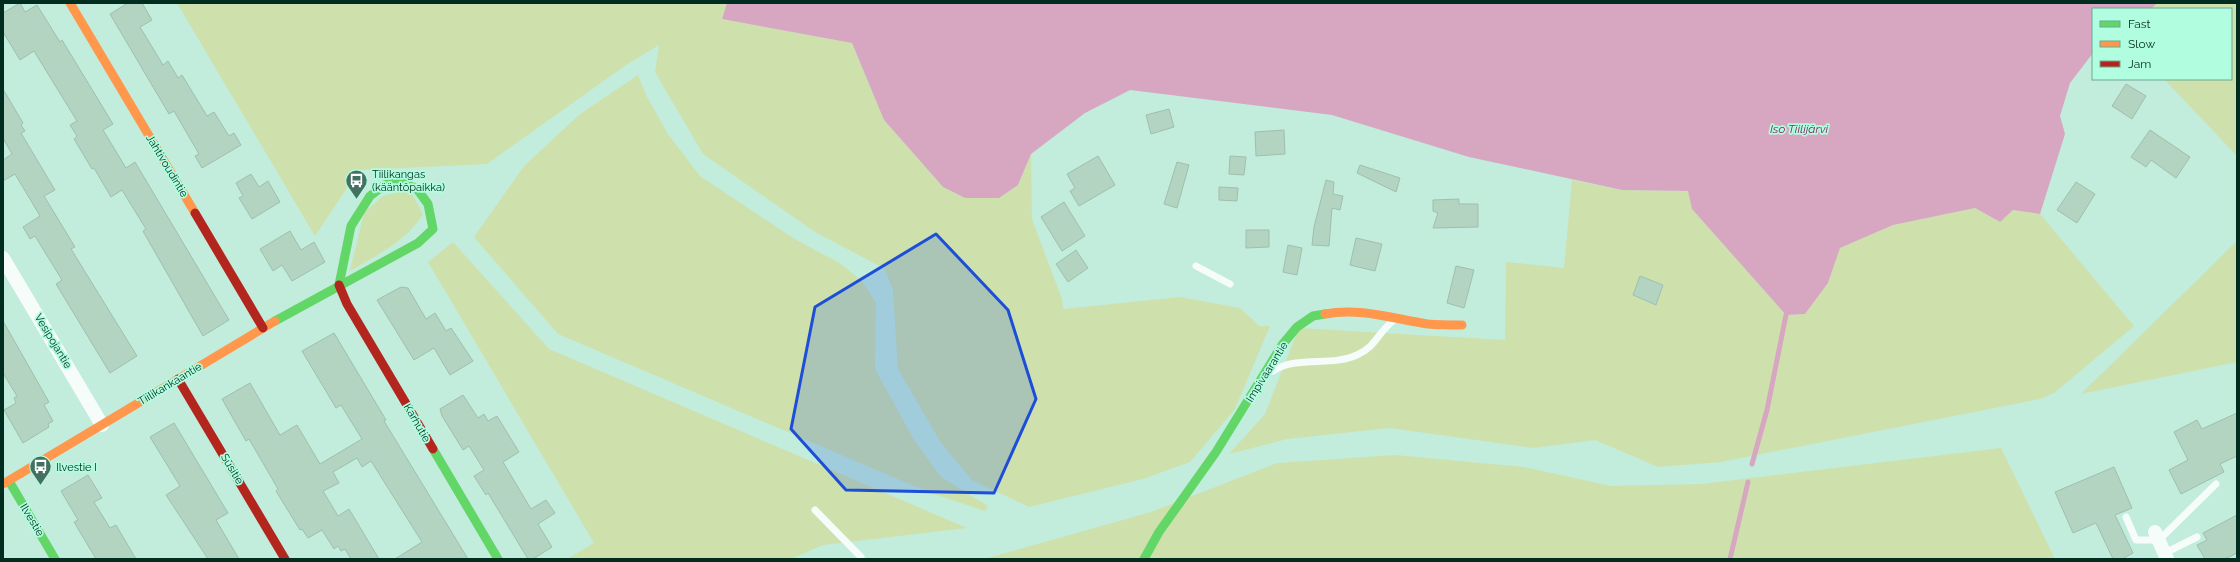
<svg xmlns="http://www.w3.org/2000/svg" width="2240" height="562" font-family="Raleway,sans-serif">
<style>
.green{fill:#cee1ad}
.water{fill:#d7a7c1}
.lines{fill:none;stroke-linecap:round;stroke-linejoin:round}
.stream{stroke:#d7a7c1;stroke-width:5}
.building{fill:#b2d4c1;stroke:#a0bfae}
.lane{stroke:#f6fcfa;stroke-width:7}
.street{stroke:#f6fcfa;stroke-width:14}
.fast{stroke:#63d668;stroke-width:9}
.slow{stroke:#ff974d;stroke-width:9}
.jam{stroke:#b3261e;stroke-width:9}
.marked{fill:#1d4ed8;fill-opacity:0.2;stroke:#1d4ed8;stroke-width:3;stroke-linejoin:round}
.labels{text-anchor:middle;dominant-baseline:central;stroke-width:3.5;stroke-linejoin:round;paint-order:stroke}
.street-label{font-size:11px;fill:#002d20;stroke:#b1fddf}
.poi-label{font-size:11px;fill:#002d20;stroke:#b1fddf;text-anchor:start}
.water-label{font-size:12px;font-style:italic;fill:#87225f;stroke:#b1fddf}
</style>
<rect width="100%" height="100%" fill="#c2ecdc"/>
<!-- green -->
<g class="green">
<path d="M177,3h550l-5,16 130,24 32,77 59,67 22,11h34l19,-13 13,-31 1,65 30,80 1,10 117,-12 60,11 19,18h11l-35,83 -45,53 -47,17 -114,28 -57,-27 -31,-37 -43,-74 -5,-79 -8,-21 -70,-37 -112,-78 -48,-82 4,-27 -33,20 -139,99 -128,6 -44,66z"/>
<path d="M2157,3h80v153l-73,-77h67v-70h-80z"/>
<path d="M638,75l8,20 22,39 32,42 93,62 48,26 21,17 14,22 -1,66 39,71 27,37 47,29 -3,5 -57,-19 -370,-158 -84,-97 50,-71 56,-52z"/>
<path d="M1572,180l50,10 66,1 4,18 94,106 19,-1 23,-31 12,-35 53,-23 82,-17 24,14 14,-12 27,4 94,112 -80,67 -14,6 -319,63 -63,5 -63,-27 -62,8 -143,-20 -103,11 -58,15 36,-40 34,-86 206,12 1,-78 58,6z"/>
<path d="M402,191l10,3 11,20c-16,27 -46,41 -73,57l14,-58 19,-17z"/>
<path d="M2237,241v121l-156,32z"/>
<path d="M453,242l96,107 418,179 -144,17 -32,14h-224l27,-16 -166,-281z"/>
<path d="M2001,448l54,111h-1071l167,-47 126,-49 118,-8 129,12 87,19 91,-2z"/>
</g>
<!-- water -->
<path class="water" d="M727,3h1430l-6,6h-58v44l-23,30 -10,33 5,18 -25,80 -27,-4 -13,12 -25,-14 -82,17 -53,23 -12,35 -23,31 -19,1 -94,-106 -4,-18 -66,-1 -153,-33 -137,-42 -202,-25 -45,23 -54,41 -13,31 -19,13h-34l-22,-11 -59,-67 -32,-77 -130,-24z"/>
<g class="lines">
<!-- stream -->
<g class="stream">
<path d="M1752,464l15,-54 19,-95"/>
<path d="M1730,559l18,-77"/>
</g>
</g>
<!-- building -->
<g class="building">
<path d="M20,3l5,9 12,-7 23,37 2,-2 51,84 -10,6 23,38 9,-6 94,158 -26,16 -59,-103 -1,-2 3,-2 -24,-39 -11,7 -17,-29 -2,1 -18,-30 3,-3 -7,-11 7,-4 -43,-70 -14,9 -17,-28v-19z"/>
<path d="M128,3h14l10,17 -12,7 23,38 5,-4 10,17 4,-3 25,41 7,-4 15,24 5,-3 7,12 -39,23 -7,-12 4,-2 -25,-43 -5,3 -59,-100z"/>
<path d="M2126,84l20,12 -14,23 -20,-13z"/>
<path d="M3,89l20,34 -2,2 4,6 -4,2 34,57 -11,6 31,51 -4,2 66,107 -27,17 -54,-89 6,-4 -27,-44 -5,3 -7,-12 17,-11 -25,-42 -12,7v-21l9,-6 -9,-16z"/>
<path d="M1169,109l5,18 -23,7 -5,-19z"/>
<path d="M1284,130l1,24 -29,2 -1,-24z"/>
<path d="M2150,130l40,27 -14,21 -25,-18 -5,7 -15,-10z"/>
<path d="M1098,156l17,29 -36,21 -9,-15 5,-3 -8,-14z"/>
<path d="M1230,156l16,1 -2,18 -15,-1z"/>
<path d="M1177,162l12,3 -12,43 -13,-4z"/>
<path d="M1360,165l40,13 -4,14 -39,-19z"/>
<path d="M251,174l8,13 9,-6 12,21 -28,17 -13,-21 4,-2 -7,-13z"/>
<path d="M1326,180l8,2 -1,12 10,2 -3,14 -8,-2 -3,38 -17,-1 2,-18z"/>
<path d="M2076,182l19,12 -18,29 -20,-13z"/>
<path d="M1219,187l19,1 -1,13 -18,-1z"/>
<path d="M1459,199v5h19v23l-45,1 5,-15 -5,-2v-11z"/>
<path d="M1064,202l21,34 -23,15 -21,-34z"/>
<path d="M1246,230h23v17l-23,1z"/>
<path d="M290,231l11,19 13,-8 11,20 -33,19 -10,-16 -9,6 -13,-22z"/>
<path d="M1356,238l26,6 -7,27 -25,-6z"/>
<path d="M1288,245l14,3 -5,27 -14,-3z"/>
<path d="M1076,250l12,18 -20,14 -12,-18z"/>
<path d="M1456,266l18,4 -10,38 -17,-5z"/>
<path d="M1640,276l23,9 -7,20 -23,-10z"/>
<path d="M401,287l7,1 18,31 9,-6 11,18 5,-3 22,33 -23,14 -16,-27 -20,12 -37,-60z"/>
<path d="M3,321l46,81 -5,3 9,16 -5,3 1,3 -26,16 -19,-33 12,-7 -2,-5 3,-2 -14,-23z"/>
<path d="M334,333l52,87 -2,1 84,138h-73l27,-17 -51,-81 -9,6 -5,-9 -24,14 6,11 -16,8 15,25 11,-7 30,50h-28l-6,-10 -4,2 -3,-5 -4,3 -12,-19 -14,8 -6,-9 -2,1 -24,-39 2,-2 -29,-50 -3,2 -24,-42 28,-16 30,52 17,-10 23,39 42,-25 -21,-34 -5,3 -34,-57z"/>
<path d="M463,395l15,23 6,-4 4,7 9,-5 22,36 -16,10 28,47 15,-9 9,13 -17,11 14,23 -19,12h-5l-40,-66 -2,2 -12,-19 10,-6 -15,-24 -6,4 -21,-34 -2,-7z"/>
<path d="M2237,413v43l-17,8 4,8 -43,22 -12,-24 19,-10 -14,-28 23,-12 5,9z"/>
<path d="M174,423l54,90 -12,7 23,39h-31l-42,-64 14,-9 -30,-49z"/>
<path d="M2114,467l18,41 -17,7 18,38 -11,6h-9l-17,-36 -23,10 -18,-41z"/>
<path d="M88,475l14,23 -8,4 16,26 6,-3 20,34h-40l-22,-37 4,-2 -17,-29z"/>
<path d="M2237,515v38l-12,6h-20l-8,-14 10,-5 -4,-7z"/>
</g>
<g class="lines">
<!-- lane -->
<g class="lane">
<path d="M1196,266l34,18"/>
<path d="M1273,371c24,-16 58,-4 84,-16 19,-8 22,-24 36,-34"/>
<path d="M815,510l46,47"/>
<path d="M2126,517l10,23h23l57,-56"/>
<path d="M2165,553l32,-16"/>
</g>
<!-- street -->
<g class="street">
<path d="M3,258l99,167"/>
<path d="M2155,532l12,27"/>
</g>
<!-- fast -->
<g class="fast">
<path d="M275,321l143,-78 15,-14 -5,-25 -11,-15 -14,-6 -17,1 -16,12 -19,30 -12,59"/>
<path d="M433,449l65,110"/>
<path d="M9,481l46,78"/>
<path d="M1144,559l15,-27 57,-80 66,-107 15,-18 16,-11 12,-2"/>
</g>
<!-- slow -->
<g class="slow">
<path d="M70,3l125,210"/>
<path d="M1325,314c35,-7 69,5 103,10 11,1 23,1 34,1"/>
<path d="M3,484l272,-163"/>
</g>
<!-- jam -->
<g class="jam">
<path d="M195,213l68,115"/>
<path d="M339,285l8,19 86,145"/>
<path d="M178,379l107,180"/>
</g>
</g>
<!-- marked area -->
<path class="marked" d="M936,234l72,76 28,89 -42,94 -148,-3 -55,-61 24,-122z"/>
<!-- icons -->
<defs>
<symbol id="bus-pin" viewBox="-11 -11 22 30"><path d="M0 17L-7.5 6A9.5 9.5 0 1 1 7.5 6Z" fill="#447062" stroke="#b1fddf"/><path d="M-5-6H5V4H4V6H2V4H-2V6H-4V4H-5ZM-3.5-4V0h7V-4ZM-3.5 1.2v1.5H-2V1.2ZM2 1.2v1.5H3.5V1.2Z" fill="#fff"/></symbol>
</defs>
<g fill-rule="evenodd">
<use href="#bus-pin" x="344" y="168" width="25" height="34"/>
<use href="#bus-pin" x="28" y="454" width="25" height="34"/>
</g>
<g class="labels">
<!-- street labels -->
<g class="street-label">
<text transform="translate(167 166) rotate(59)">Jahtivoudintie</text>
<text transform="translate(53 341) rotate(59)">Vesipojantie</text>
<text transform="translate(1267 372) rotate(-58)">Impivaarantie</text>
<text transform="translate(170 384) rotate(-31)">Tiilikankaantie</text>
<text transform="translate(417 423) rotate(60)">Karhutie</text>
<text transform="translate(232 469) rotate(59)">Susitie</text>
<text transform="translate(32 520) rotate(59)">Ilvestie</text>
</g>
<!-- poi labels -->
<g class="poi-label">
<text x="372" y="174">Tiilikangas<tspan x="372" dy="13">(kääntöpaikka)</tspan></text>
<text x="56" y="467">Ilvestie I</text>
</g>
<!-- water labels -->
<g class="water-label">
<text x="1799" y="129">Iso Tiilijärvi</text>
</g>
</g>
<!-- border -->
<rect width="2240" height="562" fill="none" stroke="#002d20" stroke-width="8"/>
<!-- legend -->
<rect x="2092" y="8" width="140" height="72" fill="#b1fddf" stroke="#6aaa93"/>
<rect x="2100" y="21" width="20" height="6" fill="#63d668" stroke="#6aaa93"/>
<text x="2128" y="28" font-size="12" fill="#002d20">Fast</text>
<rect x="2100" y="41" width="20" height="6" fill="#ff974d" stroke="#6aaa93"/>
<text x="2128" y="48" font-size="12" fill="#002d20">Slow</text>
<rect x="2100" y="61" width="20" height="6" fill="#b3261e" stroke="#6aaa93"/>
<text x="2128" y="68" font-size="12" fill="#002d20">Jam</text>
</svg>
